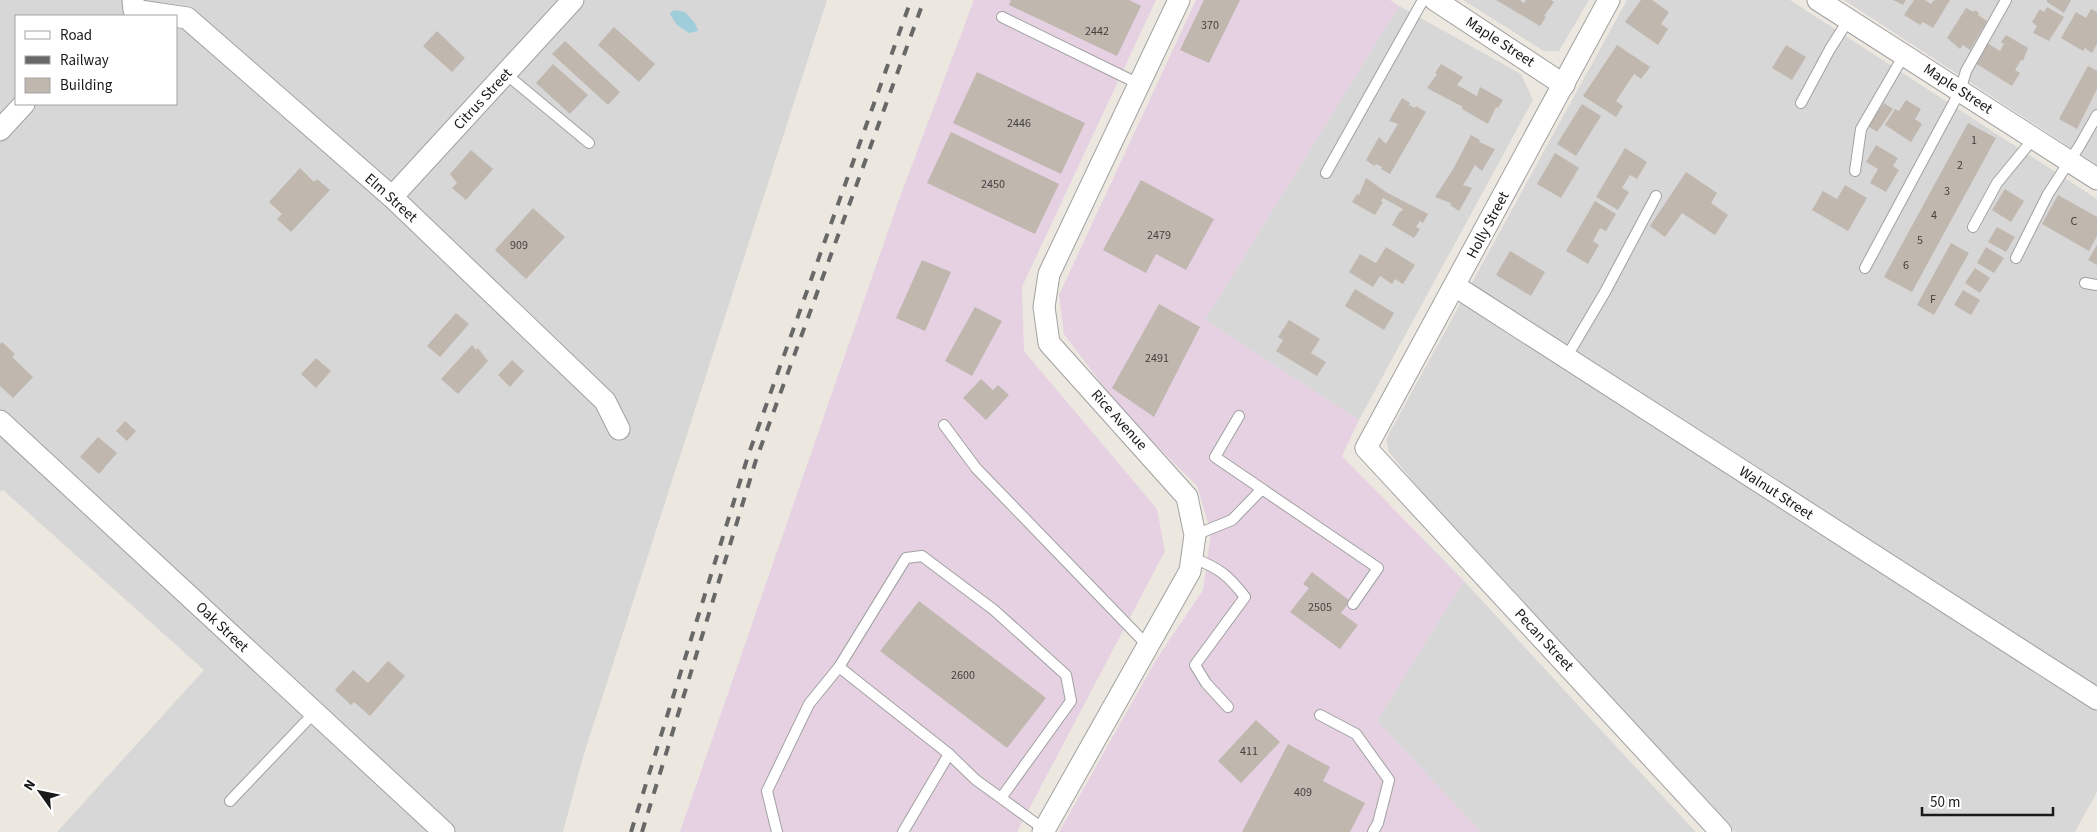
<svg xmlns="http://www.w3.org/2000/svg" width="2097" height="832" font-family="'Source Sans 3',sans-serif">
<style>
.residential{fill:#d8d7d7;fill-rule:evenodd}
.industrial{fill:#e5d1e2}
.water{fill:#9fcdda}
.building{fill:#c0b7af}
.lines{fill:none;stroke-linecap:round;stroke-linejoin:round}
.lane-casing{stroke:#a1a1a1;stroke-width:12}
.street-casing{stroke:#a1a1a1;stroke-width:23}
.lane{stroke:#fff;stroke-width:10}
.street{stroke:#fff;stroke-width:21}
.rail{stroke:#686868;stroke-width:4;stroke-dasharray:10 10;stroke-linecap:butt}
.labels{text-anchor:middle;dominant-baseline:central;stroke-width:4.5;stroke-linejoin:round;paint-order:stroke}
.number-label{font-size:12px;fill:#44413f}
.street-label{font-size:15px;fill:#1a1a1a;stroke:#fff}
</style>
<rect width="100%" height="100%" fill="#ece8e0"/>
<!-- residential -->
<g class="residential">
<path d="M0,0h827l-244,757 -20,75h-506l147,-162 -201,-180 -3,2zM16,16h160v88h-160z"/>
<path d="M1463,0h126l-30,51h-15z"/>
<path d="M1627,0h163l307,199v593l-22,40h-340l-304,-328 -42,-52 -3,-13z"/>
<path d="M1844,0h253v165z"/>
<path d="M1399,6l122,68 12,26 -174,320 -154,-100z"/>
<path d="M1464,581l134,146 98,105h-215l-104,-111z"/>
</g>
<!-- industrial -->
<g class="industrial">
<path d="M974,0h182l-134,287 2,64 133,158 8,42 -148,281h-337l217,-627z"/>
<path d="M1196,0h194l9,6 -194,314 154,100 -17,36 122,125 -87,140 104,111h-422l97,-172 47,-70 8,-58 -14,-46 -75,-75 -58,-77 -5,-39z"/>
</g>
<!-- water -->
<path class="water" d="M674,10l11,2 10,11 3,8 -9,2 -12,-8 -6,-9 -1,-3z"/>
<!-- building -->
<g class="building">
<path d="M1011,0h118l12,6 -24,50 -108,-51z"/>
<path d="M1204,0h36l-31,63 -29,-13z"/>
<path d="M1496,0h24l4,3 2,-3h25l3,2 -10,14 2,1 -6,9z"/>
<path d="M1641,0h11l17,12 -8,12 7,5 -10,16 -33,-23z"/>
<path d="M1893,0h13l-3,5z"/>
<path d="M1914,0h11l6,4 3,-4h16l-17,28 -10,-6 -3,3 -16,-10z"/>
<path d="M2047,0h24l-7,13 -17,-11z"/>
<path d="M2047,7l17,10 -15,24 -16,-8 4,-7 -5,-4 8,-13 4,3z"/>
<path d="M1966,8l8,4 1,-2 4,3 -1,2 9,6 -17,29 -7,-5 -3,4 -13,-11z"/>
<path d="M2091,9l6,3v32l-5,9 -7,-5 -2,3 -22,-13 15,-26 10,6z"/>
<path d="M614,27l41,37 -16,18 -41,-37z"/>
<path d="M437,31l28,27 -13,14 -29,-26z"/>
<path d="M2006,35l22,13 -5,13 -2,-1 -6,10 5,3 -8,13 -37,-23 12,-20 13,8 4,-7 -3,-2z"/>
<path d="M565,41l55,51 -12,13 -56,-51z"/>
<path d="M1617,45l33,22 -9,12 -7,-5 -18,27 7,5 -7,11 -33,-21z"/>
<path d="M1786,45l20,12 -14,23 -20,-12z"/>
<path d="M553,64l35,31 -18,19 -34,-31z"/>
<path d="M1441,64l22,13 -6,8 11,6 9,5 3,-9 23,13 -5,8 -2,-1 -8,17 -26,-15 1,-2 -36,-19 10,-14 -2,-1z"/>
<path d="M2088,66l9,5v18l-20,40 -18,-10z"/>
<path d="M977,72l108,51 -24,51 -108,-51z"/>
<path d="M1402,98l8,5 -1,2 6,3 1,-2 10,6 -36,62 -9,-5 1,-2 -6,-3 -2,2 -8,-6 13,-23 7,7 12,-20 -9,-3z"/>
<path d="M1906,100l15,9 -6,10 7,5 -11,18 -26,-17 10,-16 4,2z"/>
<path d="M1884,103l9,6 -16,23 -9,-6z"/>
<path d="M1582,104l19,12 -25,40 -19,-12z"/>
<path d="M1968,123l28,15 -84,154 -28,-15z"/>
<path d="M951,132l108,52 -24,50 -108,-51z"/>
<path d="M1471,135l9,5 -1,2 16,7 -13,22 -7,-6 -8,14 -4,6 9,3 -13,23 -9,-6 1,-2 -16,-6 17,-26z"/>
<path d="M1876,145l22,13 -5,8 6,4 -13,22 -16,-9 8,-14 -12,-7z"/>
<path d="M1625,148l22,14 -10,17 -7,-4 -8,13 7,4 -11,18 -22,-13z"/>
<path d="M471,150l22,19 -27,31 -14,-12 5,-5 -7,-9z"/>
<path d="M1555,153l24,15 -18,30 -24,-14z"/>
<path d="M300,168l14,14 3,-3 13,11 -39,42 -14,-13 5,-5 -13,-12z"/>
<path d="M1686,172l31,21 -6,10 17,12 -13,20 -33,-22 -17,24 -15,-11z"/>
<path d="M1366,178l20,14 42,22 -5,9 -3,-2 -4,6 4,2 -6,9 -22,-13 8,-14 1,1 2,-3 -20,-11 -2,3 2,1 -8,13 -23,-13 5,-8 2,1z"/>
<path d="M1141,180l73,39 -28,51 -30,-16 -10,19 -43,-23z"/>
<path d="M1845,185l22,13 -19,33 -36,-21 11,-19 14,8z"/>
<path d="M2005,189l19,12 -13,21 -19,-12z"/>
<path d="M2058,195l39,22v19l-8,15 -47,-27z"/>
<path d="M1595,201l21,13 -10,17 -6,-3 -7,13 6,4 -11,19 -22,-13z"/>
<path d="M533,208l32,29 -39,42 -31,-29z"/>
<path d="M1997,227l18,10 -9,15 -18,-10z"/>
<path d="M1951,243l18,10 -35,62 -17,-10z"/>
<path d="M2097,245v20l-9,-5z"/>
<path d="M1386,247l29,18 -12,19 -8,-5 -3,5 -12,-8 -7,11 -24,-15 11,-18 16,9z"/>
<path d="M1986,247l18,11 -10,15 -17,-10z"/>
<path d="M1510,251l35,21 -14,24 -35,-21z"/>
<path d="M922,260l29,12 -26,59 -29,-13z"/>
<path d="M1975,268l15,10 -10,15 -15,-10z"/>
<path d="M1355,289l39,24 -10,17 -39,-24z"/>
<path d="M1963,290l17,10 -9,15 -17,-10z"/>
<path d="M1159,304l41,23 -46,90 -42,-29z"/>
<path d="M975,307l27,14 -30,55 -27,-15z"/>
<path d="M456,313l13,11 -29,33 -13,-11z"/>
<path d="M1289,320l31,19 -9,14 15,9 -9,14 -41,-25 7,-11 -5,-3z"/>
<path d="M2,342l13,12 -3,3 21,20 -20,21 -13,-12v-42z"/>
<path d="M472,345l4,5 2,-2 10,13 -30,33 -17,-15z"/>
<path d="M316,358l15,13 -15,17 -15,-14z"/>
<path d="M512,360l12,11 -14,16 -12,-12z"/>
<path d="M981,379l12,11 5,-5 11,10 -23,25 -23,-22z"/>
<path d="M125,421l11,10 -9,10 -11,-10z"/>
<path d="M98,437l19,16 -18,21 -19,-17z"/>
<path d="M1312,572l38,29 -9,12 17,12 -18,24 -50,-37 19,-24 -6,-4z"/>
<path d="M919,601l127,97 -39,50 -127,-97z"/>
<path d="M388,661l17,15 -35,40 -16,-14 -3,3 -16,-15 18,-20 15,13z"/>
<path d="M1256,720l24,22 -39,41 -23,-22z"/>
<path d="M1288,744l42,23 -7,14 42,22 -15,29h-108z"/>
</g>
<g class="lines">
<defs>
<g id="lane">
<path d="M1002,17l137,67"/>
<path d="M506,74l83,69"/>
<path d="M1801,103l29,-54 19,-30"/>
<path d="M1855,171l6,-42 43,-74"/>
<path d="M1326,173l97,-173"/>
<path d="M1973,227l24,-44 37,-45"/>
<path d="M2016,258l32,-64 32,-49 17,-30"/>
<path d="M1865,268l95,-177 6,-20 40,-71"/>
<path d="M2085,283l12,2"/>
<path d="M1566,358l39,-66 51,-96"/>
<path d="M944,425l32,43 172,178"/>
<path d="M1262,489l116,79 -25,36"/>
<path d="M1195,535l37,-15 30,-31 -47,-32 24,-41"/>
<path d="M1193,558c26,10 35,17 52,39l-50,68 11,18 22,24"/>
<path d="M1320,715l36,19 33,46 -11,43 -5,9"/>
<path d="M1001,798l-25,-18 -27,-26 -110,-87 67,-109 16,-2 72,54 72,65 5,26 -70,97 44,32"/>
<path d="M230,801l85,-89"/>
<path d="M777,832l-10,-41 42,-87 30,-37"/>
<path d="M903,832l46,-78"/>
</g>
<g id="street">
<path d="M133,0l1,10 53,8 205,179 213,204 14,28"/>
<path d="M1435,0l129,85"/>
<path d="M1609,0l-243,448 355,384"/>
<path d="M1818,0l279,179"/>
<path d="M0,130l24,-26"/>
<path d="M392,197l181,-197"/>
<path d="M1455,286l642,413"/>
<path d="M0,421l444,411"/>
<path d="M1043,832l147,-261 5,-36 -8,-38 -138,-154 -5,-36 5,-33 130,-274"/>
</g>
</defs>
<!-- lane casing -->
<use href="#lane" class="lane-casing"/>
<!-- street casing -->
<use href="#street" class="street-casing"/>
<!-- lane -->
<use href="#lane" class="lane"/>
<!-- street -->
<use href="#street" class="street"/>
<!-- rail -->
<g class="rail">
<path d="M631,832l117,-376 163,-456"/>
<path d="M642,832l114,-372 168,-460"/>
</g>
</g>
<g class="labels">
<!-- number labels -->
<g class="number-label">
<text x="1210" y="25">370</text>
<text x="1097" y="31">2442</text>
<text x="1019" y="123">2446</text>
<text x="1974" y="140">1</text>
<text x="1960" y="165">2</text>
<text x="993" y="184">2450</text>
<text x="1947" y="191">3</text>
<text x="1934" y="215">4</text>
<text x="2074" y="221">C</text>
<text x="1159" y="235">2479</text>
<text x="1920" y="240">5</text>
<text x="519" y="245">909</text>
<text x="1906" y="265">6</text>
<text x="1933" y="299">F</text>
<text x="1157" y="358">2491</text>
<text x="1320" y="607">2505</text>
<text x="963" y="675">2600</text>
<text x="1249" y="751">411</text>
<text x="1303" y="792">409</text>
</g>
<!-- street labels -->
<g class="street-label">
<text transform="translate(1500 42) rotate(33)">Maple Street</text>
<text transform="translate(1958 89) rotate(33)">Maple Street</text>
<text transform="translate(483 99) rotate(-47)">Citrus Street</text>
<text transform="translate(391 198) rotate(42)">Elm Street</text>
<text transform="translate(1488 225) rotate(-62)">Holly Street</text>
<text transform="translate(1119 420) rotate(48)">Rice Avenue</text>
<text transform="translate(1776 493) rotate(33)">Walnut Street</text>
<text transform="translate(222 627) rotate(43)">Oak Street</text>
<text transform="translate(1544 640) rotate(47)">Pecan Street</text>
</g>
</g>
<!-- legend -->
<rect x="15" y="15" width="162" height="90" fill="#ffffff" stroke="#a3a3a3"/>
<rect x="25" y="31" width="25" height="8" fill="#ffffff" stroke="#a3a3a3"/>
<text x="60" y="40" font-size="15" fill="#1a1a1a">Road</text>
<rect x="25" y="56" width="25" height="8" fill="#686868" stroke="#a3a3a3"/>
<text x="60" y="65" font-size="15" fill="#1a1a1a">Railway</text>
<rect x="25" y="78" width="25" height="15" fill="#c0b7af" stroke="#a3a3a3"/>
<text x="60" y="90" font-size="15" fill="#1a1a1a">Building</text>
<!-- north arrow -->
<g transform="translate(40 792) rotate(303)" stroke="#ffffff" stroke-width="4" paint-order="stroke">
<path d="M0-4L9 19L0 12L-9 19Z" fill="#1a1a1a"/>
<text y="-8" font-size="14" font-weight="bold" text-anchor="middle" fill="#1a1a1a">N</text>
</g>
<!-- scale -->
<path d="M1922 807v8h131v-8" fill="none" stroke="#1a1a1a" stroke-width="2.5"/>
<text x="1930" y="807" font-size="15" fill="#1a1a1a" stroke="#ffffff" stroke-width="4" paint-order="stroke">50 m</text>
</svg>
